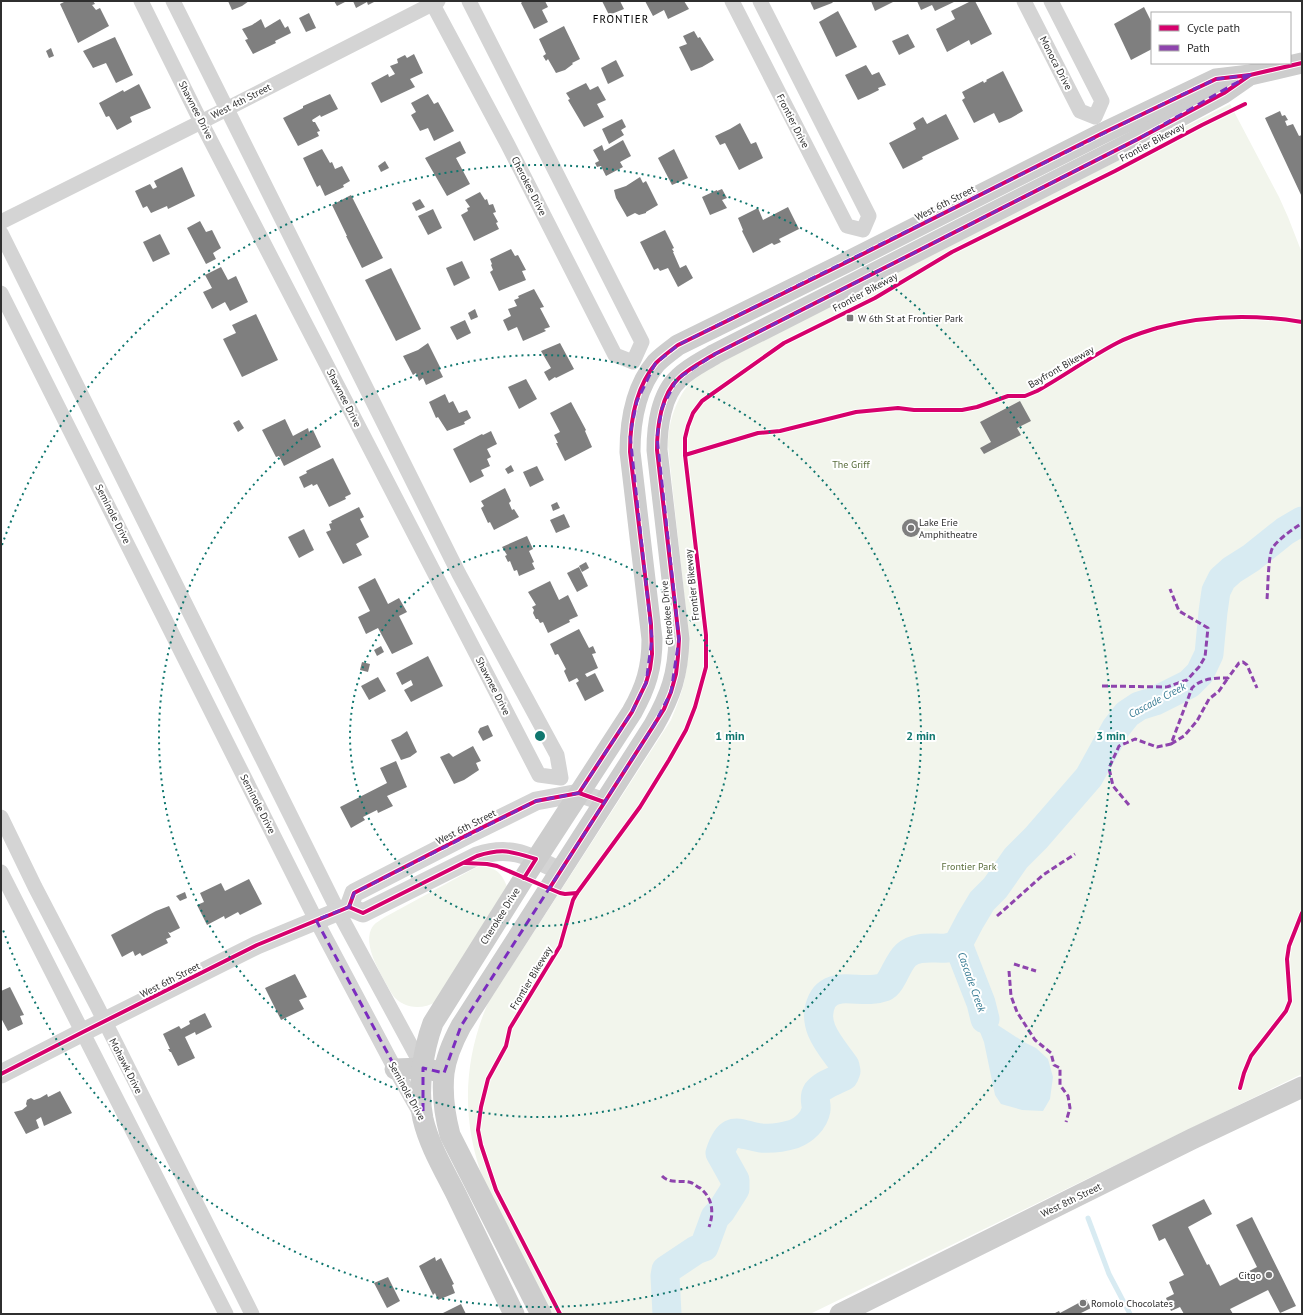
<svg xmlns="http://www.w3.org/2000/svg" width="1303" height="1315" font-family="'PT Sans',sans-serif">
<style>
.green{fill:#f2f5ec}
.water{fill:#d8ebf2}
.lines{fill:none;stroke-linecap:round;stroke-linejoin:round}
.stream{stroke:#d8ebf2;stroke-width:5}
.river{stroke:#d8ebf2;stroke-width:29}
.building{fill:#7f7f7f}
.minor{stroke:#d4d4d4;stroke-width:15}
.tertiary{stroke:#d4d4d4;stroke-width:19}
.secondary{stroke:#cdcdcd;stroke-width:21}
.quiet{stroke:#8e44ad;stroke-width:3;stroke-dasharray:6 3;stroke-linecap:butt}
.cycleway-casing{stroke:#fff;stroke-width:6}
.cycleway{stroke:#d6006c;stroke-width:4}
.marked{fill:none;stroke:#7b2cbf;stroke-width:3;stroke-dasharray:8 5;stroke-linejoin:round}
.ring{fill:none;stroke:#0f766e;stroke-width:2;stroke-dasharray:2 4}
.poi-dot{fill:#787878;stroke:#fff;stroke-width:1.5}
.labels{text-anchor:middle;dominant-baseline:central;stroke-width:4;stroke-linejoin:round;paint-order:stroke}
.street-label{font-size:10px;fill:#2f2f2f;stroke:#fff}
.poi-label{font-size:10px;fill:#2f2f2f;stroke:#fff;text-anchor:start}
.park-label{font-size:10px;fill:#586c3a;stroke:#fff}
.neighbourhood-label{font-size:11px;letter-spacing:1px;fill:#000;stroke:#fff}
.water-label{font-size:11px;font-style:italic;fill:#397c94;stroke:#fff}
.centre{fill:#0f766e;stroke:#fff;stroke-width:2}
.ring-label{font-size:12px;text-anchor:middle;font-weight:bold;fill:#0f766e;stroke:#fff;stroke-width:4;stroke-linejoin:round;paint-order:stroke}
</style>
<rect width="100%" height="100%" fill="#fff"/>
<!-- green -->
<g class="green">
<path d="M1230,104l49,93 9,20 14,36v821l-492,240h-259c-15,-30 -30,-60 -45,-90 -7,-14 -16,-29 -22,-43 -23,-59 -21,-121 4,-178l183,-283c13,-30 17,-49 18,-81l-21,-193c0,-26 10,-55 31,-72 4,-4 9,-6 13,-8z"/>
<path d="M481,866c16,2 21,7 27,23l-72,113c-14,8 -34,7 -44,-8 -9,-17 -32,-50 -19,-68 3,-4 8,-6 12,-9l90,-49z"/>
</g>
<!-- water -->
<path class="water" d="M985,1019l8,3 31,20 12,6 12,11 5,18 -3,22 -7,12 -21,-1 -21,-6 -6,-9 -11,-53 -4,-10 1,-9z"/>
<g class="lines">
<!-- stream -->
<path class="stream" d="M1088,1218l21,56 21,40"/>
<!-- river -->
<g class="river">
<path d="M958,944l23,59 4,16"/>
<path d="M667,1314l-2,-38 1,-6 30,-20 8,-3 11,-30 6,-6 14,-22v-9l-15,-27c10,-30 18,-18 41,-15 10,1 23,-1 33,-4 10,-4 20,-13 22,-24 1,-6 -3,-12 1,-18 6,-8 18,-11 27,-16l2,-5 -1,-5c-13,-19 -35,-40 -23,-65 4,-8 11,-11 19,-12 14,-1 30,3 43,-2 8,-3 13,-24 22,-32 11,-10 27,-6 41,-7 3,-1 8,-2 11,-4l12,-23 12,-20 13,-13 21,-30 20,-20 53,-61 27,-49 11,-14 12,-8 16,-5 34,-17 11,-11 9,-19 4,-42 3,-21 6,-12 10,-9 19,-12 34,-27 17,-10"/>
</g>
</g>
<!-- building -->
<g class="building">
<path d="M66,1h27l2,3 -3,1 4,5 4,-2 9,18 -31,17 -18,-39z"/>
<path d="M228,1h21l-7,5 -10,4z"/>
<path d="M334,1h13l-10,5z"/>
<path d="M353,1h23l-8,4 -1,-3 -11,6z"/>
<path d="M523,1h22l3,6 -6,3 6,12 -14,7 -13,-26z"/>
<path d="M602,1h18l4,8 -15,6z"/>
<path d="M645,1h39l5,8 -21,10 -4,-9 -11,6z"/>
<path d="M810,1h24l-2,2 -18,7z"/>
<path d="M871,1h22v1l-18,9z"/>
<path d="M917,1h39l-21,10 -3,-6 -11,5z"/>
<path d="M971,1h4l17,33 -21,11 -2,-5 -22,12 -11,-23 19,-10 -4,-8z"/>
<path d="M1144,7l8,16v26l-21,11 -17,-36z"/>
<path d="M838,11l19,36 -21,10 -17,-35z"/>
<path d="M309,13l7,15 -10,4 -7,-14z"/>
<path d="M261,19l4,9 15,-9 5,9 3,-2 3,7 -16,8 1,2 -23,11 -8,-14 3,-1 -6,-10 10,-4z"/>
<path d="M564,26l16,33 -8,4 1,1 -8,6 -9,3 -8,-14 -2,2 -3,-5 3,-2 -7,-15z"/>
<path d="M694,31l4,7 2,-1 14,23 -12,7 -11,4 -12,-24 8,-3 -4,-8z"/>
<path d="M908,34l7,13 -16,8 -7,-14z"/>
<path d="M115,37l18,38 -17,8 -10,-20 -13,5 -10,-17z"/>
<path d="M51,48l3,8 -5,2 -3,-7z"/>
<path d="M414,54l9,19 -13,6 5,8 -34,16 -10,-20 17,-9 1,3 6,-3 -5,-8 8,-3 -1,-4 8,-4 2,3z"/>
<path d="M616,60l8,16 -16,8 -7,-16z"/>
<path d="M866,65l6,10 7,-3 7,13 -8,3 1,2 -10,5 -11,5 -13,-25z"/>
<path d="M1003,71l20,40 -12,7 -12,5 -5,-10 -20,10 -12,-23 3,-2 -3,-6 21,-11 1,2 3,-2 -1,-1z"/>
<path d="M586,83l4,7 8,-4 8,14 -9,4 7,13 -20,10 -16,-27 2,-1 -4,-6z"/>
<path d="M139,84l12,24 -21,9 2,5 -15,8 -8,-14 -3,1 -7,-14 24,-13 1,2z"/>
<path d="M330,94l8,15 -17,8 -1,-2 -8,5 1,2h2l5,9 -3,1 2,4 -21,10 -15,-28 20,-10v-2z"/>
<path d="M428,94l6,10 4,-2 16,29 -20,10 -6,-13 -8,3 -9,-16 5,-3 -5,-9z"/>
<path d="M1280,111l2,5 3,-1 3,5 -3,1 2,5 6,-2 6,12 3,-1v62l-37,-79z"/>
<path d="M946,114l13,25 -37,18 1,2 -20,10 -14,-26 27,-14 -3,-6 10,-6 4,7z"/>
<path d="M622,119l4,8 -5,3 3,5 -15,9 -7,-15z"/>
<path d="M740,123l11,21 5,-2 7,16 -24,12 -14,-27 -5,2 -5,-9 15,-7z"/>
<path d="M623,140l8,16 -11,6 3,5 -17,9 -5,-10 -4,1 -2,-4 4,-2 -6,-11 9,-5 2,6z"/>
<path d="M460,141l6,12 -10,5 14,26 -23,12 -22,-38z"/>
<path d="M322,149l8,14 2,-1 3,7 7,-3 8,15 -7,4 1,2 -19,9 -5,-11 -3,2 -14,-29z"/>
<path d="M674,149l14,29 -16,7 -14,-27z"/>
<path d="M385,161l4,7 -8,4 -3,-6z"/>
<path d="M182,167l13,29 -27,13 -1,-3 -16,7 -4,-7 -4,2 -8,-17 15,-7 3,5 4,-2 -3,-6z"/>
<path d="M640,177l3,6 3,-2 12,24 -12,7v1l-7,2 -4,-2 -8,4 -11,-19 -2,-8 12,-4z"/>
<path d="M722,189l5,9 -5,2 5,8 -17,7 -8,-18 15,-7v1z"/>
<path d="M480,192l5,8 2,-1 2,6 4,-1 3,8 -3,1 5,9 -2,1 3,6 -25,12 -13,-26 7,-4 -1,-3 3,-1 -5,-7z"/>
<path d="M351,195l32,63 -21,10 -16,-32h1l-15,-31z"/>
<path d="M420,199l5,8 -9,4 -4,-8z"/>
<path d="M788,207l11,22 -20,10 2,3 -7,3 -2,-2 -19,10 -11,-22 1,-1 -5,-12 20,-10 5,12z"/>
<path d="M433,209l9,19 -14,7 -10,-19z"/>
<path d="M200,221l6,11 6,-2 9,18 -8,5 3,6 -10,5 -19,-36z"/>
<path d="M665,230l9,18 -2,1 2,3h-1l7,16 6,-3 7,13 -15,9 -10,-19 -8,3 -2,-3 -4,2 -14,-28z"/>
<path d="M160,234l10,20 -17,8 -10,-20z"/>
<path d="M511,249l4,7 3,-1 8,15 -4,1 4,9 -27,11 -9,-19 3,-2 -2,-5 1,-1 -2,-5z"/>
<path d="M462,261l8,17 -16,8 -8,-18z"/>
<path d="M221,267l7,13 8,-4 12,26 -18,9 -5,-9 -13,7 -9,-17 9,-4 -7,-13z"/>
<path d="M391,268l30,61 -25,12 -31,-61z"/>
<path d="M534,289l10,18 -4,1 10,19 -6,2 2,2 -23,10 -6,-14 -9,4 -5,-11 8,-4 -3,-7 9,-3 -3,-6 5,-2 -1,-2z"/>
<path d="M475,309l3,8 -7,3 -3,-7z"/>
<path d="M256,314l22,46 -36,17 -19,-38 13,-6 -4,-8z"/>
<path d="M853,314l1,3 -8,4 -1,-3z"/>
<path d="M465,320l6,13 -14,7 -7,-13z"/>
<path d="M428,343l13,26h-2l4,8 -17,8 -3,-7 -4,3 -3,-8 -3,2 -10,-19 15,-6z"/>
<path d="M560,343l14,26 -18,9 -1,-1 -6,4 -5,-9 7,-4 -10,-17z"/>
<path d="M526,379l11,20 -18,10 -11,-22z"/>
<path d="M445,394l4,9 4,-2 6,12 8,-3 4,8 -7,4 1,2 -18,7 -9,-14 -2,1 -7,-16z"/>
<path d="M1020,401l11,20 -14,7 4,7 -37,19 -4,-6 11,-6 -11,-20z"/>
<path d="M571,402l15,28 -1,1 7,16 -27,14 -9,-18h2l-4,-8 6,-3 -10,-19z"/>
<path d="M285,419l8,17 15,-8 1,4 4,-2 8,17 -37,19 -5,-10 -3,1 -14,-27z"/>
<path d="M239,420l5,8 -6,4 -5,-9z"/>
<path d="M491,431l6,13 -10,5 4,8 -4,2 3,7 -9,4 3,6 -14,7 -17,-34 29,-15 1,1z"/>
<path d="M333,458l18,36 -6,3 1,2 -17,8 -12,-23 -4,2 -1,-2 -8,4 -5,-11 8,-4 -1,-2z"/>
<path d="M511,465l3,6 -6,3 -3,-5z"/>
<path d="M537,466l7,14 -14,7 -7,-15z"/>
<path d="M505,488l6,13 -2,2 3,7 2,-1 5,8 -25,13 -4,-8 -2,1 -7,-15 3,-2 -3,-5z"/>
<path d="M557,502l3,6 -7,3 -2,-6z"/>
<path d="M359,507l5,10 -4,2 9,18 -13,7 6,11 -19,9 -17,-32 5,-2 -2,-6 3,-1 -1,-2z"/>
<path d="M564,514l6,13 -14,6 -6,-13z"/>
<circle cx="911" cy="528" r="9"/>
<path d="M304,529l10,21 -15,8 -11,-21z"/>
<path d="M527,536l6,13 -4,2 5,11 -2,1 3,6 -16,7 -2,-6 -3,1 -4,-10 -2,1 -3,-6 2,-1 -5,-8z"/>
<path d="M586,562l3,6 -7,4 -3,-6z"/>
<path d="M579,567l9,19 -11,6 -10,-19z"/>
<path d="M375,578l13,26 11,-6 8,14 -8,4 14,28 -21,10 -14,-26 -12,6 -8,-17 12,-6 -12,-24z"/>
<path d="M550,581l9,19 9,-5 10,21 -9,4 1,2 -22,11 -5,-11 -3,1 -2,-4h-2l-3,-6 1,-3 -2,-3 4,-2 -8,-13z"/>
<path d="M579,629l10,19 4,-2 3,7 -4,1 6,14 -13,6 2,3 8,-4 9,18 -19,10 -9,-18 3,-2 -2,-3 -8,4 -5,-11 2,-2 -8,-15 -3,1 -5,-11z"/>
<path d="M381,646l3,6 -7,4 -3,-6z"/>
<path d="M428,656l15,30 -32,16 -7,-12 9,-5 -2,-5 -9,5 -6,-12z"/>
<path d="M362,662l8,2 -2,8 -8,-2z"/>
<path d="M378,677l8,14 -17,9 -8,-14z"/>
<path d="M488,725l5,11 -10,5 -5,-9 2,-4z"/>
<path d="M407,731l10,21 -7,5 -9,3 -10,-20 9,-4z"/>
<path d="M473,746l8,15 -5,2 3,7 -15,10 -10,4 -14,-27 9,-4 4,4z"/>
<path d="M396,761l11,26 -20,9 6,10 -15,7 -1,-3 -14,7 2,3 -14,8 -11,-21 47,-24 -7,-15z"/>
<path d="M249,879l13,25 -22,11 -2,-3 -13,7 -1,-3 -17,9 -10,-20 7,-3 -4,-9 21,-10 4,8z"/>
<path d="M185,892l2,6 -7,3 -4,-5z"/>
<path d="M169,906l11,22 -10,5 -2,-1 3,5 -5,2 2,4 -26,13 -2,-3 -5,3 -2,-5 -11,6 -11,-22 45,-24z"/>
<path d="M295,974l12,23 -8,3 5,9 -23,11 -16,-32z"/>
<path d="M10,987l14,28 -4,1 3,8 -15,7 -7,-13v-27z"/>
<path d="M205,1013l7,14 -16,8 -1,-3 -10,5 10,21 -17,8 -7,-14h-1l-2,-3h2l-7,-15 16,-8 2,3 9,-5 -1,-3z"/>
<path d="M60,1091l12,22 -28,13 -3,-9 -5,3 3,8 -13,6 -12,-22 8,-2 5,-4 -1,-2 1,-4 4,-2 3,2 6,-2 7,-4 1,3z"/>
<path d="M1204,1199l8,15 -24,13 19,38 2,-1 11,22 37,-19 -21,-42 16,-8 44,89 -16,7 -12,-23 -38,19 3,5h-49l-4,-7 -9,4 -5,-13 8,-4 -5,-12 15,-7 -19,-37 -6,3 -7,-16z"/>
<path d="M435,1257l1,4 5,-3 13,26 -2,1 3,8 -17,7 -3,-7 -2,2 -14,-29z"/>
<path d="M388,1277l12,24 -13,7 -13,-25z"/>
<path d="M1086,1299l5,9 -12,6h-26l6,-3 1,2z"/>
<path d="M461,1304l5,10h-26l3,-1z"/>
</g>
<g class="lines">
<!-- minor -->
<g class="minor">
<path d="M141,1l60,121 338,653 22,3 -4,-23 -98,-181 -286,-573"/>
<path d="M431,1l77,144 107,210 18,7 9,-20 -173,-341"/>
<path d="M732,1l115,225 16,4 6,-14 -109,-215"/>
<path d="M1024,1l56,110 15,6 7,-16 -51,-100"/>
<path d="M1,222l200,-100 237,-121"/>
<path d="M1,233l337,678 85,157"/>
<path d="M1,293l315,627 79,149 25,44"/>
<path d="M1,817l34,70 62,119 155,308"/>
<path d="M1,872l225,442"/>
</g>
<!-- tertiary -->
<g class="tertiary">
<path d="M349,907l5,-14 113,-58 69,-34 43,-8 25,9"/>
<path d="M1,1074l82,-42 174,-87 92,-38 14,6 114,-57c34,-11 52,0 83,15"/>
</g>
<!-- secondary -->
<g class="secondary">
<path d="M395,1069l28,-1 13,3"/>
<path d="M514,1314c-19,-40 -39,-80 -58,-120 -12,-24 -27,-49 -33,-75 -6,-29 0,-69 10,-96l91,-145 108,-166c14,-25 20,-44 20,-73l-22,-187c0,-31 6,-65 26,-89 7,-7 14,-12 22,-18l171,-84 252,-127 115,-55 34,-4 52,-12"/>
<path d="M541,1314l-91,-179c-5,-19 -8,-43 -6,-62 2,-16 9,-32 17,-47l193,-301c17,-30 24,-51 25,-86l-22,-189c0,-23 4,-56 22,-72 10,-10 23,-16 36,-24l423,-215 86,-46 23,-16"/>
<path d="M840,1314l352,-175 110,-52"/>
</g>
<!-- quiet -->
<g class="quiet">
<path d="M1267,599c1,-10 1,-45 6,-52 8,-10 19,-17 29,-24"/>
<path d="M1102,686l65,1 20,-7 12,-13 6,-10 3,-29 -29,-17 -9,-22"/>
<path d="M1171,744l13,-8 13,-15 12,-22 10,-8 9,-13"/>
<path d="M1129,805l-16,-19 -4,-18 10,-22 16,-7 22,8 14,-3 21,-56c10,-10 22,-10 36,-10l11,-15 4,-1 4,3 10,23"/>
<path d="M997,916l46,-41 32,-21"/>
<path d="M1014,964l22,7"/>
<path d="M1009,971l2,25 6,16 18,28 16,13 3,12 6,3v17l8,11 2,12 -4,14"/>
<path d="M662,1176c9,9 20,3 30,7 2,1 5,4 8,5 13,10 14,25 9,39"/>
</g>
<defs>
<g id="cycleway">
<path d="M685,455l73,-22 22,-2 76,-19 42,-4 16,2h48l15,-3 31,-11h17l12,-5c27,-15 53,-34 80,-48 13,-7 27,-11 40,-15 48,-13 96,-14 145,-6"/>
<path d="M579,793l53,-81 14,-29 4,-14 2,-15 -1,-30 -21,-172c0,-31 6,-65 26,-89 7,-7 14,-12 22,-18l171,-84 252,-127 115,-55 34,-4 52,-12"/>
<path d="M465,863l22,1 10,2 63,27 5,1 12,-1"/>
<path d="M549,889l105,-164 10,-16 7,-17 5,-18 2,-18 1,-17 -22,-189c0,-23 4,-56 22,-72 10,-10 23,-16 36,-24l423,-215 86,-46 26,-18"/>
<path d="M349,907l5,-14 113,-58 69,-34 43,-8 25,9"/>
<path d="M1,1074l82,-42 174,-87 92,-38 14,6 114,-57c25,-8 34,-5 59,3l-12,19"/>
<path d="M1240,1088l4,-15 7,-17 35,-45 4,-10 -3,-42 2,-13 13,-33"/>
<path d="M560,1314l-64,-124 -15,-45 -3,-15 3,-23 7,-28 18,-33 4,-18 50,-82 13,-46 4,-7 63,-86 29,-47 17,-30 9,-23 11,-40v-32l-21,-180v-17l3,-12 5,-13 9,-12 82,-58 91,-45 77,-46 163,-81 87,-46 43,-21"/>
</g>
</defs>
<!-- cycleway casing -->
<use href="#cycleway" class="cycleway-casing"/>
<!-- cycleway -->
<use href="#cycleway" class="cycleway"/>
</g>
<!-- marked area -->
<path class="marked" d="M1250,75l-112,64 -423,215 -38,25 -15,29 -5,29 22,202 -8,53 -17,33 -193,301 -17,47 -21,-5v51l-107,-199 33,-13 5,-14 182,-92 43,-8 53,-81 14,-29 6,-44 -22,-204 7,-34 18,-37 23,-19 497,-247 41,-19z"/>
<!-- distance rings -->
<g class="ring">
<circle cx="540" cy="736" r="190"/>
<circle cx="540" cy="736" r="381"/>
<path d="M2 545A571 571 0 1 1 2 927"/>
</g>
<!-- markers -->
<g class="poi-dot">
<rect x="846" y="314" width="8" height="8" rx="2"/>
<circle cx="911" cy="528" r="4"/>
<circle cx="1269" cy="1275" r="4"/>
<circle cx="1083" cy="1303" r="4"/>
</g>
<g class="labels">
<!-- street labels -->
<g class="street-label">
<text transform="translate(1056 63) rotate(63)">Monoca Drive</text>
<text transform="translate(241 101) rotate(-27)">West 4th Street</text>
<text transform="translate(196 110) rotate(63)">Shawnee Drive</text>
<text transform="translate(793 121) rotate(63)">Frontier Drive</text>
<text transform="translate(1152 142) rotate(-28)">Frontier Bikeway</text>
<text transform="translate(529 186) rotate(63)">Cherokee Drive</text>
<text transform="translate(945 203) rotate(-27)">West 6th Street</text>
<text transform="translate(865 292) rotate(-28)">Frontier Bikeway</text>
<text transform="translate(1061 367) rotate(-30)">Bayfront Bikeway</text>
<text transform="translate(344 398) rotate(63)">Shawnee Drive</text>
<text transform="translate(113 514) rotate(63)">Seminole Drive</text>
<text transform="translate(692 585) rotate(-96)">Frontier Bikeway</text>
<text transform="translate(667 613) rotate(-95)">Cherokee Drive</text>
<text transform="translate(493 686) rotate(63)">Shawnee Drive</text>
<text transform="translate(258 804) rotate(63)">Seminole Drive</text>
<text transform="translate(466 827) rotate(-27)">West 6th Street</text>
<text transform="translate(500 916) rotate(-58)">Cherokee Drive</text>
<text transform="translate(531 978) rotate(-59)">Frontier Bikeway</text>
<text transform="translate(170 980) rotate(-27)">West 6th Street</text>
<text transform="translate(126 1066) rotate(63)">Mohawk Drive</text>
<text transform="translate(407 1091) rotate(61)">Seminole Drive</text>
<text transform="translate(1071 1200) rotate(-26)">West 8th Street</text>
</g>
<!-- poi labels -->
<g class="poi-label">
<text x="858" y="318">W 6th St at Frontier Park</text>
<text x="919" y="522">Lake Erie<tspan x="919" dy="12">Amphitheatre</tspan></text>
<text x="1261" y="1275" text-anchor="end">Citgo</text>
<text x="1091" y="1303">Romolo Chocolates</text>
</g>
<!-- park labels -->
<g class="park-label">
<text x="851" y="464">The Griff</text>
<text x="969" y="866">Frontier Park</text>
</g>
<!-- neighbourhood labels -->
<g class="neighbourhood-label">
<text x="621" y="19">FRONTIER</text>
</g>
<!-- water labels -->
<g class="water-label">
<text transform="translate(1157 700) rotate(-28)">Cascade Creek</text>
<text transform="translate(972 982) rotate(70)">Cascade Creek</text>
</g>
</g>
<circle cx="540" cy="736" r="6" class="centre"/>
<g class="ring-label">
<text x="730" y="740">1 min</text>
<text x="921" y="740">2 min</text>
<text x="1111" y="740">3 min</text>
</g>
<!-- border -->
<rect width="1303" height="1315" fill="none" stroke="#2f2f2f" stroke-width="4"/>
<!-- legend -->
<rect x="1151" y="12" width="140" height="52" fill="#ffffff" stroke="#acacac"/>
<rect x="1159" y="25" width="20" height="6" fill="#d6006c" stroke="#acacac"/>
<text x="1187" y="32" font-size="12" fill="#2f2f2f">Cycle path</text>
<rect x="1159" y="45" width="20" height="6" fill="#8e44ad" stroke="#acacac"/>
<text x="1187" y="52" font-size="12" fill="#2f2f2f">Path</text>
</svg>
